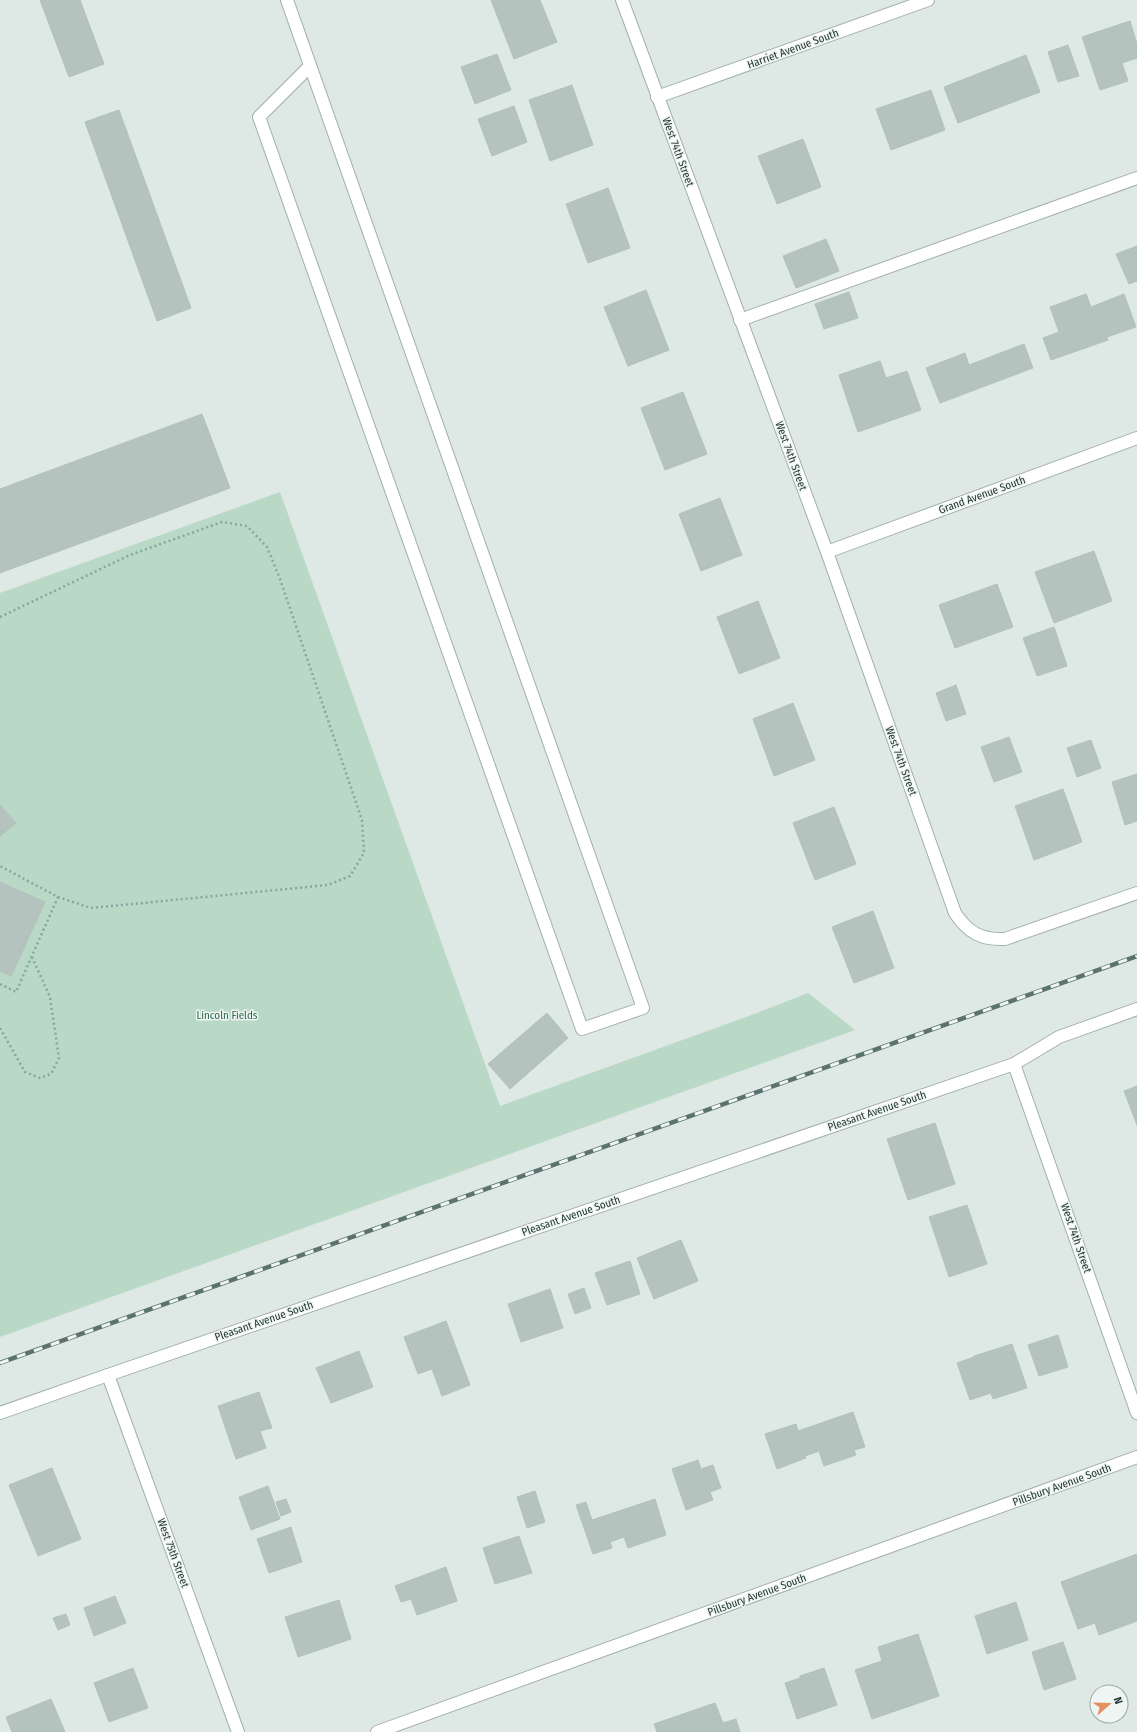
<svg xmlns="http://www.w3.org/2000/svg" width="1137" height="1732" font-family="'Fira Sans Condensed',sans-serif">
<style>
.green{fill:#b9d8c5}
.building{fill:#b4c3be;stroke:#b2c1bc}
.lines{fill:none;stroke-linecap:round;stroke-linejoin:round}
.service-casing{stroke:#a2afac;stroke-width:14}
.minor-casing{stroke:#a2afac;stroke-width:14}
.path{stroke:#82a9a1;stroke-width:2.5;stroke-dasharray:2 3;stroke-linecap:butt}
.service{stroke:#fff;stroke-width:12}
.minor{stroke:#fff;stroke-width:12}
.rail-casing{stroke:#5c726f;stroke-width:4.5}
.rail{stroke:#eef5f3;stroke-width:3;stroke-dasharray:9;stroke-linecap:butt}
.labels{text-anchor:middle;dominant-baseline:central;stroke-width:3;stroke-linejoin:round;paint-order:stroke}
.street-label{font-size:11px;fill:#213633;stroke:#eef5f3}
.park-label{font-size:11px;fill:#30694c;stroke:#eef5f3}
</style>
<rect width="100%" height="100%" fill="#dee8e5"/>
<!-- green -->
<path class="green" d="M280,492l220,614 249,-90 59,-23 47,37 -855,307v-744z"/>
<!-- building -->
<g class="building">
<path d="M40,0h40l24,64 -35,13z"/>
<path d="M491,0h49l17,42 -43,17z"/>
<path d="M1130,21l7,23v14l-15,5 6,18 -28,9 -18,-53z"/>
<path d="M1068,45l11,31 -21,6 -10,-30z"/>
<path d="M497,54l14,36 -36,14 -14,-37z"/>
<path d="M1026,55l14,37 -82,31 -14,-36z"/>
<path d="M572,85l21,60 -43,16 -21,-61z"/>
<path d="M931,90l14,40 -54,20 -15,-41z"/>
<path d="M514,106l13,36 -35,14 -14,-37z"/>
<path d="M119,110l72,198 -34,13 -72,-199z"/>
<path d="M803,139l18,48 -44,17 -19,-48z"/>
<path d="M608,188l22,60 -42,15 -22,-59z"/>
<path d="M826,239l13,32 -43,17 -13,-32z"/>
<path d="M1137,246v35l-8,3 -13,-30z"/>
<path d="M646,290l23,60 -41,16 -24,-59z"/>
<path d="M849,292l9,26 -34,11 -9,-25z"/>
<path d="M1086,294l5,13 33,-13 12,33 -29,10 1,3 -57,20 -8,-22 16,-6 -9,-25z"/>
<path d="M1024,344l9,24 -93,35 -14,-35 39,-15 4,12z"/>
<path d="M880,361l6,17 21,-7 14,39 -63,22 -19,-57z"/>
<path d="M683,392l24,62 -42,16 -24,-62z"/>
<path d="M202,414l28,74 -230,85v-84z"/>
<path d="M720,498l22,57 -41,16 -22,-57z"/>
<path d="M1094,551l18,50 -58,22 -19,-51z"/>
<path d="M997,584l16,43 -58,21 -16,-43z"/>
<path d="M758,601l22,57 -41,16 -22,-57z"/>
<path d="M1054,627l13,39 -30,10 -14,-38z"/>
<path d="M956,685l10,29 -20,7 -10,-28z"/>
<path d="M793,703l22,57 -41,16 -21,-57z"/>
<path d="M1009,737l13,35 -28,10 -13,-35z"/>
<path d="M1091,740l10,28 -24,9 -10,-29z"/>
<path d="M1137,774v47l-12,4 -13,-43z"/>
<path d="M1063,789l19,53 -48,18 -19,-54z"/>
<path d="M0,805l16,18 -16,13z"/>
<path d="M834,807l22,57 -41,16 -22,-57z"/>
<path d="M0,882l45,20 -34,74 -11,-5z"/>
<path d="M873,911l21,57 -40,15 -22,-56z"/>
<path d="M547,1013l21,25 -58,51 -22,-25z"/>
<path d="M1137,1086v39l-13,-34z"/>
<path d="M935,1123l20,61 -47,16 -21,-61z"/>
<path d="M967,1205l20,59 -38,13 -20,-60z"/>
<path d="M681,1240l17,41 -44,18 -17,-41z"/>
<path d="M630,1261l10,33 -33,11 -12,-32z"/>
<path d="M584,1288l7,20 -16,6 -7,-20z"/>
<path d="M550,1289l13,39 -42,14 -13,-38z"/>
<path d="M446,1321l24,64 -28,11 -10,-27 -14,5 -14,-37z"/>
<path d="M1058,1335l10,32 -29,9 -11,-31z"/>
<path d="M1012,1344l15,44 -34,11 -2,-6 -21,7 -13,-37 17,-6v-1z"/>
<path d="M359,1351l14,36 -42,16 -15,-35z"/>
<path d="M259,1392l13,36 -12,3 6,17 -30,11 -18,-53z"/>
<path d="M853,1412l12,35 -11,3 2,5 -32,11 -5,-15 -14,5 1,2 -29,11 -12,-35 31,-10 2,7z"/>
<path d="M698,1460l3,9 12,-4 8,23 -11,4 3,8 -27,10 -14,-41z"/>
<path d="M52,1468l29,71 -43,17 -29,-71z"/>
<path d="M268,1486l12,33 -29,11 -12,-33z"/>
<path d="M535,1491l10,31 -18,6 -10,-31z"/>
<path d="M286,1499l5,13 -10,4 -5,-14z"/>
<path d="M655,1499l11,36 -38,13 -4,-11 -14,5 2,6 -19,6 -17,-49 10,-3 6,18z"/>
<path d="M291,1527l11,35 -33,11 -12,-34z"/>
<path d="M519,1536l13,37 -37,11 -12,-36z"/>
<path d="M1137,1554v67l-38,14 -4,-12 -17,6 -17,-47z"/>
<path d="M446,1567l11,34 -40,14 -6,-16 -10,3 -6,-16z"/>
<path d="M115,1596l11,27 -32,13 -10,-28z"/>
<path d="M339,1600l12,39 -53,18 -13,-40z"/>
<path d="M1016,1602l12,38 -41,14 -12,-38z"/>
<path d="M66,1614l4,11 -12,5 -5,-12z"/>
<path d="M918,1634l21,62 -67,23 -17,-49 27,-9 -4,-14z"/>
<path d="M1063,1642l13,37 -32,11 -12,-38z"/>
<path d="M133,1668l15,40 -39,14 -15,-39z"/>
<path d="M824,1668l13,37 -40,14 -12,-36 15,-5v-2z"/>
<path d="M51,1699l14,33h-53l-6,-15z"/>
<path d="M715,1703l8,20 13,-4 4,13h-83l-3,-8z"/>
</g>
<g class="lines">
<defs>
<g id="service">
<path d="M287,0l356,1008 -61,21 -323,-912 51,-51"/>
<path d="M740,320l397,-142"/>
</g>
<g id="minor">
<path d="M622,0l205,552 128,361c13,20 27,27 50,26l132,-46"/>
<path d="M657,97l271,-97"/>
<path d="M827,552l310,-114"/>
<path d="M1014,1064l123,349"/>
<path d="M108,1375l130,357"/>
<path d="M0,1413l108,-38 906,-311 45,-27 78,-28"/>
<path d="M377,1732l760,-275"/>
</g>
</defs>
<!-- service casing -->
<use href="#service" class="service-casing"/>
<!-- minor casing -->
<use href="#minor" class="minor-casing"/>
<!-- path -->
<g class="path">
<path d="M0,617l130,-62 92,-33 25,4 20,21 13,32 82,241 2,33 -14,23 -22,9 -237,23 -33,-11 -58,-31"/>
<path d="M0,984l16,8 42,-95"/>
<path d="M0,1028l25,44 15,6 11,-4 8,-16 -9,-61 -18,-40"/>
</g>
<!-- service -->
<use href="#service" class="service"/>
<!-- minor -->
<use href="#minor" class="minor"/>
<defs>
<path id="rail" d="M0,1363l1137,-407"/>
</defs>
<!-- rail casing -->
<use href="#rail" class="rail-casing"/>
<!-- rail -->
<use href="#rail" class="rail"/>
</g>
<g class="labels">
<!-- street labels -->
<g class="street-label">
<text transform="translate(793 49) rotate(-20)">Harriet Avenue South</text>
<text transform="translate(678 152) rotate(70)">West 74th Street</text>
<text transform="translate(791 456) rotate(70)">West 74th Street</text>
<text transform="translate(982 495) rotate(-20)">Grand Avenue South</text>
<text transform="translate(901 761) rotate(70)">West 74th Street</text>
<text transform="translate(877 1111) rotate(-19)">Pleasant Avenue South</text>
<text transform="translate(571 1216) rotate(-19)">Pleasant Avenue South</text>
<text transform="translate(1076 1238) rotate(71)">West 74th Street</text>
<text transform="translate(264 1321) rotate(-19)">Pleasant Avenue South</text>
<text transform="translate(1062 1485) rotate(-20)">Pillsbury Avenue South</text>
<text transform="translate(173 1553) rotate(70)">West 75th Street</text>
<text transform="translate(757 1595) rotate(-20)">Pillsbury Avenue South</text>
</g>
<!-- park labels -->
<g class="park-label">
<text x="227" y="1015">Lincoln Fields</text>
</g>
</g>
<!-- north arrow -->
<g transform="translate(1109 1704) rotate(70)"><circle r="19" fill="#eef5f3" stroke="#9ca9a6"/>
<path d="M0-3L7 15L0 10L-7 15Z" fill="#e49061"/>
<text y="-6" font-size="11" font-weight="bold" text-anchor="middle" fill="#213633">N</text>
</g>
</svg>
